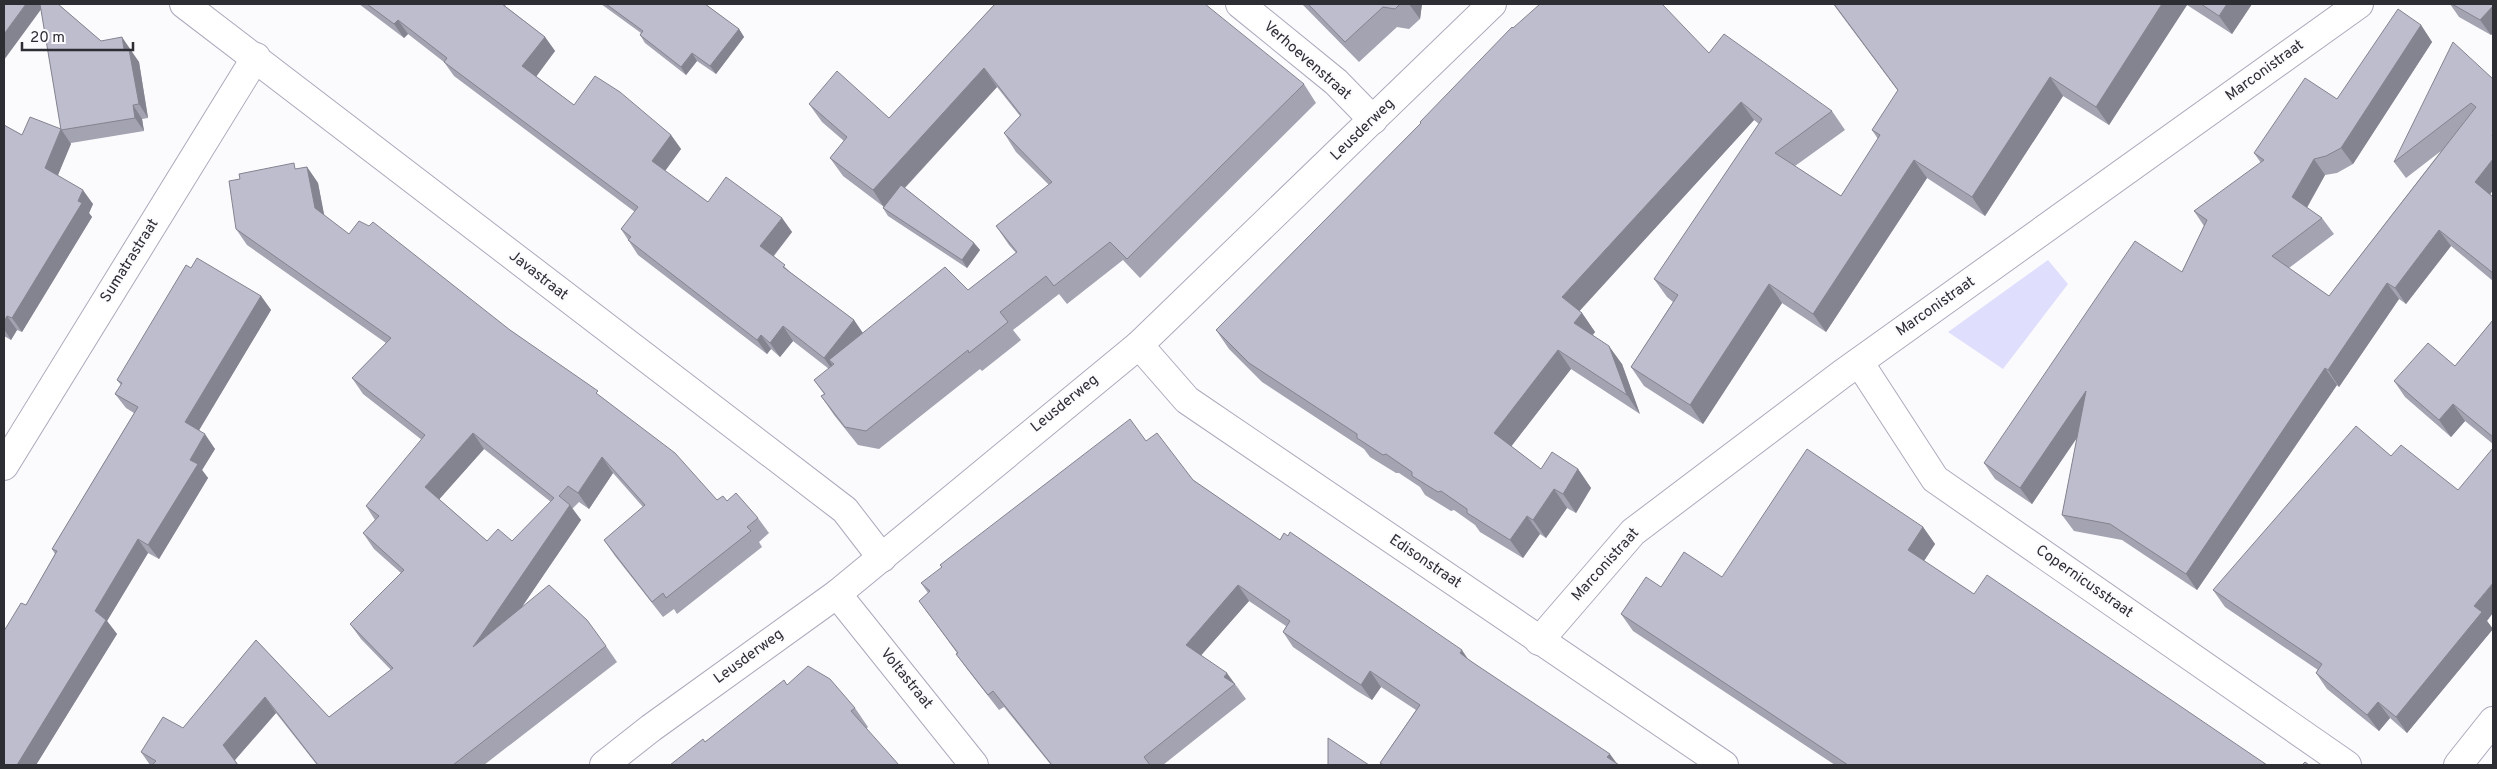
<svg xmlns="http://www.w3.org/2000/svg" width="2497" height="769" font-family="Overpass,sans-serif">
<style>
.green{fill:#dfdefc}
.lines{fill:none;stroke-linecap:round;stroke-linejoin:round}
.minor-casing{stroke:#abaabc;stroke-width:30}
.tertiary-casing{stroke:#abaabc;stroke-width:30}
.minor{stroke:#fff;stroke-width:28}
.tertiary{stroke:#fff;stroke-width:28}
.wall{fill:#a3a3b1;fill-rule:evenodd}
.shaded-wall{fill:#848490}
.building{fill:#bdbdce;stroke:#848490;fill-rule:evenodd}
.labels{text-anchor:middle;dominant-baseline:central;stroke-width:4;stroke-linejoin:round;paint-order:stroke}
.street-label{font-size:15px;fill:#2d2d34;stroke:#fbfbfe}
</style>
<rect width="100%" height="100%" fill="#fbfbfe"/>
<!-- green -->
<path class="green" d="M2048,260l20,24 -65,85 -55,-37z"/>
<g class="lines">
<defs>
<g id="minor">
<path d="M184,4l661,506 37,48"/>
<path d="M1240,4l96,78 37,38"/>
<path d="M1139,345l48,55 537,365"/>
<path d="M1859,362l76,117 412,286"/>
<path d="M4,466l252,-409"/>
<path d="M837,594l137,171"/>
<path d="M1539,641l94,-109 209,-158 517,-370"/>
<path d="M2458,765l35,-44"/>
</g>
<path id="tertiary" d="M604,765l47,-37 186,-134 302,-249 353,-341"/>
</defs>
<!-- minor casing -->
<use href="#minor" class="minor-casing"/>
<!-- tertiary casing -->
<use href="#tertiary" class="tertiary-casing"/>
<!-- minor -->
<use href="#minor" class="minor"/>
<!-- tertiary -->
<use href="#tertiary" class="tertiary"/>
</g>
<!-- wall -->
<g class="wall">
<path d="M4,4h54l43,37 31,10v2l7,9 9,56 -6,1 2,12 -73,12 -13,32 35,29 -4,9 3,4 -70,115 -5,-2 -6,10 -7,-4v-211l18,10 39,-6 -20,-119z"/>
<path d="M359,4h148l-2,2 40,31 10,14 -19,25 38,29 97,30 10,14 -16,22 43,31 74,16 10,14 -18,24 16,16 64,48 9,13 105,-43 48,-37 -7,-8 -13,-19 53,-41 -33,-33 -12,-19 16,-17 -23,-29 -92,101 69,55 6,7 -13,18 -79,-52 -5,-8 1,-1 -41,-31 -13,-18 14,-17 -22,-19 -13,-18 80,14 106,-114 309,80 12,19 -176,175 -17,-18 -56,44 -8,-10 -46,36 8,10 -39,31 -2,-2 -101,80 -21,-4 -24,-30 -13,-19 3,-2 -10,-14 15,-11 -36,-28 -13,16 -9,-8 -4,5 -129,-99 -17,-26 14,-17 -181,-136 -10,-14 -36,-28 -4,4z"/>
<path d="M601,4h104l34,25 5,8 -28,37 -19,-13 -11,14 -41,-32 -5,-8 1,-2z"/>
<path d="M1302,4h120l-2,15 -11,10 -12,-2 -38,35z"/>
<path d="M1833,4h419l-20,30 -45,-29 -78,120 -46,-29 -78,120 -58,-38 -101,154 -44,-29 -79,121 -59,-38 -13,-19 42,-65 -6,-5 -13,-18 105,-155 -5,-4 -175,191 3,2 13,19 -2,3 29,29 18,50 -69,-45 -60,77 30,23h37l13,19 -15,25 -9,-5 -21,30 -6,-4 -17,24 -43,-26 -5,-7 -21,-15 -3,1 -26,-16 -5,-8 -21,-14h-3l-26,-16 -6,-8 -102,-67 -33,-33 -13,-19 205,-207 92,-95 196,25 123,58 13,19 -50,36 46,30 37,-57 -6,-9 26,-39z"/>
<path d="M2450,4h43v29l-2,2 -32,-18z"/>
<path d="M2421,25l11,17 -79,122 -16,9 -12,2 -18,33 15,10 12,16 -45,34 40,28 112,-145 -35,27 -12,-16 99,-83v111l-3,4 3,3v84l-42,-35 -45,58 -7,-5 -60,88 -2,-2 -140,205 -75,-50 -48,-9 -12,-16 15,-78 -45,67 -37,-25 -11,-16 198,-191 22,-46 -10,-15 67,-48 -7,-10 83,-54z"/>
<path d="M307,167l11,16 6,33 25,18 161,96 92,68 115,102 10,1 31,17 11,15 -10,9 3,5 -85,67 -3,-5 -11,8 -48,-61 -11,-16 39,-33 -30,-34 -24,36 -10,-7 -7,7 9,11 -60,88 85,38 11,16 -133,103h-167l-41,-52 -41,47 3,5h-88l-9,-13 42,-24 73,-88 73,77 62,-47 -30,-31 -11,-15 51,-51 -27,-24 -11,-16 12,-13 -9,-14 56,-66 -59,-46 -11,-16 34,-35 -139,-98 -11,-16 62,-60zM484,449l67,53 -39,39h-25l-48,-42z"/>
<path d="M191,268l70,28 10,14 -72,120 16,19 -13,21 6,8 -49,81 -11,-6 -41,68 10,13 -81,131h-32l22,-160 29,-51 -3,-5 82,-136 -8,-5 -11,-14 6,-9 -4,-5z"/>
<path d="M2493,320v124l-28,-23 -14,16 -46,-40 -11,-16 61,-15z"/>
<path d="M1146,441l47,39 87,60 188,119 151,106h-237l-2,-2 36,-53 -35,-23 -9,13 -15,-9 -64,-44 -10,-15 3,-6 -37,-25 -48,54 34,29 11,15 -83,66h-112l-47,-58 -5,3 -32,-41 -11,-15 1,-1 -38,-52 9,-8 -7,-10z"/>
<path d="M2391,456l67,34 29,131 6,8 -86,104 -17,-15 -11,13 -52,-42 -11,-16 2,-3 -93,-63 -12,-17z"/>
<path d="M1923,527l12,17 -11,17 50,33 293,171h-432l-202,-134 -12,-17 40,-27 61,-10z"/>
<path d="M787,685l68,23 13,19 -1,1 -162,14z"/>
</g>
<!-- shaded-wall -->
<g class="shaded-wall">
<path d="M26,4h19l-41,56v-26z"/>
<path d="M1409,4h13l-2,15z"/>
<path d="M2162,4h24l1,1 -78,120 -13,-18z"/>
<path d="M2227,4h25l-20,30 -13,-18z"/>
<path d="M2493,6v27l-2,2 -11,-15z"/>
<path d="M398,20l10,14 -4,4 -10,-14z"/>
<path d="M2421,25l11,17 -79,122 -12,-16z"/>
<path d="M739,29l5,8 -28,37 -6,-8z"/>
<path d="M122,37l17,25 9,56 -9,-14 -15,-55z"/>
<path d="M545,37l10,14 -22,30 -11,-15z"/>
<path d="M692,53l5,8 -11,14 -5,-8z"/>
<path d="M984,68l13,19 -112,122 -12,-19z"/>
<path d="M2050,77l13,19 -78,120 -13,-19z"/>
<path d="M1741,102l13,18 -179,196 -13,-19z"/>
<path d="M133,105l9,14 2,12 -9,-13z"/>
<path d="M61,129l10,15 -16,38 -10,-14z"/>
<path d="M671,135l10,14 -19,26 -10,-14z"/>
<path d="M2314,159l11,16 -22,39 -11,-17z"/>
<path d="M2493,159v31l-6,9 -12,-17z"/>
<path d="M1914,160l13,18 -101,154 -13,-18z"/>
<path d="M307,167l11,16 8,41 -11,-16z"/>
<path d="M83,190l10,14 -4,9 3,4 -70,115 -10,-14z"/>
<path d="M782,218l10,14 -22,28 -10,-14z"/>
<path d="M2439,230l12,16 -45,58 -11,-16z"/>
<path d="M974,243l6,7 -13,18 -5,-8z"/>
<path d="M2387,283l12,16 -60,88 -11,-17z"/>
<path d="M1769,284l13,19 -79,121 -13,-19z"/>
<path d="M261,296l10,14 -76,127 -10,-15z"/>
<path d="M1582,313l13,19 -8,9 -13,-18z"/>
<path d="M7,316l10,14 -6,10 -7,-11v-7z"/>
<path d="M854,320l10,15 -35,25 7,10 -2,2 -10,-14z"/>
<path d="M783,326l10,15 -13,16 -10,-14z"/>
<path d="M761,335l10,14 -4,5 -10,-14z"/>
<path d="M1609,346l13,18 18,50 -13,-19z"/>
<path d="M1558,350l13,19 -64,83 -13,-19z"/>
<path d="M2325,368l12,17 -140,205 -11,-16z"/>
<path d="M2086,391l12,16 -66,97 -12,-16z"/>
<path d="M2453,404l12,17 -14,16 -12,-17z"/>
<path d="M473,433l11,16 -48,54 -11,-16z"/>
<path d="M205,434l10,15 -13,21 6,8 -49,81 -11,-14 42,-85z"/>
<path d="M602,457l11,16 -24,36 -11,-16z"/>
<path d="M1578,469l13,19 -15,25 -13,-19z"/>
<path d="M1554,489l13,19 -21,30 -13,-18z"/>
<path d="M570,505l11,15 -97,143 -11,-16z"/>
<path d="M1527,516l13,18 -17,24 -13,-18z"/>
<path d="M1923,527l12,17 -15,23 -12,-17z"/>
<path d="M138,539l10,14 -41,68 10,13 -81,131h-19l78,-154z"/>
<path d="M2493,583v30l-6,8 6,8 -86,104 -11,-16 78,-111z"/>
<path d="M1238,585l11,16 -52,59 -11,-15z"/>
<path d="M1462,650l10,15 -12,-12z"/>
<path d="M1370,671l11,16 -9,13 -11,-15z"/>
<path d="M1227,673l8,11 -11,-7z"/>
<path d="M265,697l11,16 -42,48 -11,-16z"/>
<path d="M2378,702l12,16 -11,13 -12,-16z"/>
<path d="M1610,754l8,11 -11,-8z"/>
</g>
<!-- building -->
<g class="building">
<path d="M4,4h22l-22,30z"/>
<path d="M40,4h18l43,37 21,-4 2,12h5l10,55 -6,1 2,13 -74,12z"/>
<path d="M367,4h135l43,33 -23,29 52,39 21,-29 25,16 51,43 -19,26 56,41 18,-25 56,41 -22,28 25,19 -2,2 71,53 -30,38 -41,-32 -13,17 -9,-8 -4,5 -129,-100 3,-3 -10,-8 17,-22 -194,-145 3,-4 -49,-38 -4,4z"/>
<path d="M606,4h99l34,25 -29,37 -18,-13 -11,14 -41,-32 3,-4z"/>
<path d="M995,4h210l99,80 -177,175 -17,-17 -56,44 -8,-10 -46,36 8,10 -39,31 -1,-3 -102,81 -21,-4 -24,-31 4,-2 -11,-14 20,-16 -5,-4 116,-93 23,23 49,-38 -21,-26 56,-44 -48,-49 17,-18 -37,-47 -111,122 -43,-32 17,-21 -38,-33 28,-33 52,47z"/>
<path d="M1308,4h92l-5,5 -12,-2 -38,35z"/>
<path d="M1540,4h122l47,49 15,-19 108,77 -57,42 66,43 39,-61 -8,-5 26,-40 -64,-86h328l-66,103 -46,-30 -78,120 -58,-37 -101,154 -44,-30 -79,121 -59,-38 47,-72 -24,-16 108,-160 -21,-17 -179,195 20,16 -8,10 35,23 18,49 -69,-45 -64,83 47,36 11,-17 26,17 -15,25 -9,-5 -21,31 -6,-4 -17,24 -43,-27v-4l-26,-18 -3,1 -26,-16v-4l-26,-18 -3,1 -26,-17v-4l-108,-71 -33,-33 205,-207 -1,-1 92,-95 1,1z"/>
<path d="M2201,4h26l-8,12z"/>
<path d="M2452,4h41v2l-13,14z"/>
<path d="M2398,9l23,16 -80,123 -15,8 -12,3 -22,38 30,21 -50,38 57,40 147,-189 -5,-4 -77,59 59,-120 40,37v55l-1,1 1,2v22l-18,23 18,15v76l-54,-43 -44,58 -8,-5 -59,87 -3,-2 -139,206 -76,-50 -48,-9 24,-124 -66,97 -36,-25 151,-222 47,31 25,-52 -13,-9 70,-51 -10,-7 51,-75 32,21z"/>
<path d="M30,117l31,12 -16,39 38,22 -5,11 4,2 -70,115 -5,-2 -3,6v-197l18,10z"/>
<path d="M294,163l1,6 12,-2 8,41 34,26 10,-13 10,5 4,-4 137,108 88,61 -2,2 79,60 42,47 6,-4 4,5 9,-8 22,25 -11,9 4,4 -85,67 -3,-5 -11,9 -48,-62 41,-35 -43,-48 -24,36 -10,-7 -9,10 11,9 -97,142 76,-62 38,35 19,26 -153,119h-135l-53,-68 -42,48 15,20h-86l4,-4 -15,-9 22,-35 20,11 73,-88 73,77 64,-49 -43,-44 54,-54 -41,-37 16,-17 -13,-10 59,-71 -73,-57 39,-40 -155,-109 -7,-48 11,-2 -1,-5zM473,433l81,65 -42,43 -14,-12 -11,12 -62,-54z"/>
<path d="M901,185l73,58 -12,17 -79,-52z"/>
<path d="M197,258l64,38 -76,126 20,12 -15,26 8,4 -50,81 -10,-6 -43,72 11,9 -89,145h-13v-134l17,-28 5,2 31,-54 -5,-2 86,-142 -23,-13 7,-11 -5,-3 69,-115 5,3z"/>
<path d="M2493,320v117l-40,-33 -14,16 -45,-39 34,-38 27,23z"/>
<path d="M1130,419l16,22 11,-8 36,47 87,60 4,-7 4,3 2,-4 172,118 -2,3 12,9 138,92 -3,3 12,8h-235l-4,-2 40,-58 -50,-34 -9,14 -14,-9 -64,-44 7,-11 -52,-36 -52,60 41,28 -3,4 11,7 -91,73 6,8h-98l-59,-74 -5,4 -32,-41 2,-1 -39,-52 11,-10 -9,-8 21,-16 -2,-2z"/>
<path d="M2356,426l35,30 10,-11 57,45 35,-42v135l-19,23 8,6 -86,105 -18,-15 -11,13 -51,-42 6,-9 -109,-74z"/>
<path d="M1807,449l116,78 -15,23 66,44 13,-19 280,190h-419l-227,-151 25,-37 15,10 23,-35 38,25z"/>
<path d="M808,666l22,13 25,29 -4,3 48,54h-229l33,-26 2,3 79,-62 3,5z"/>
<path d="M1328,738l41,27h-41z"/>
<path d="M2305,762l4,3h-7z"/>
</g>
<g class="labels">
<!-- street labels -->
<g class="street-label">
<text transform="translate(1307 61) rotate(41)">Verhoevenstraat</text>
<text transform="translate(2265 71) rotate(-36)">Marconistraat</text>
<text transform="translate(1363 130) rotate(-44)">Leusderweg</text>
<text transform="translate(130 261) rotate(-58)">Sumatrastraat</text>
<text transform="translate(538 276) rotate(38)">Javastraat</text>
<text transform="translate(1936 307) rotate(-35)">Marconistraat</text>
<text transform="translate(1065 404) rotate(-39)">Leusderweg</text>
<text transform="translate(1425 562) rotate(34)">Edisonstraat</text>
<text transform="translate(1606 565) rotate(-48)">Marconistraat</text>
<text transform="translate(2084 582) rotate(35)">Copernicusstraat</text>
<text transform="translate(749 657) rotate(-36)">Leusderweg</text>
<text transform="translate(906 679) rotate(51)">Voltastraat</text>
</g>
</g>
<!-- border -->
<rect width="2497" height="769" fill="none" stroke="#2d2d34" stroke-width="10"/>
<!-- scale -->
<path d="M22 42v8h111v-8" fill="none" stroke="#2d2d34" stroke-width="2.5"/>
<text x="30" y="42" font-size="15" fill="#2d2d34" stroke="#fbfbfe" stroke-width="4" paint-order="stroke">20 m</text>
</svg>
